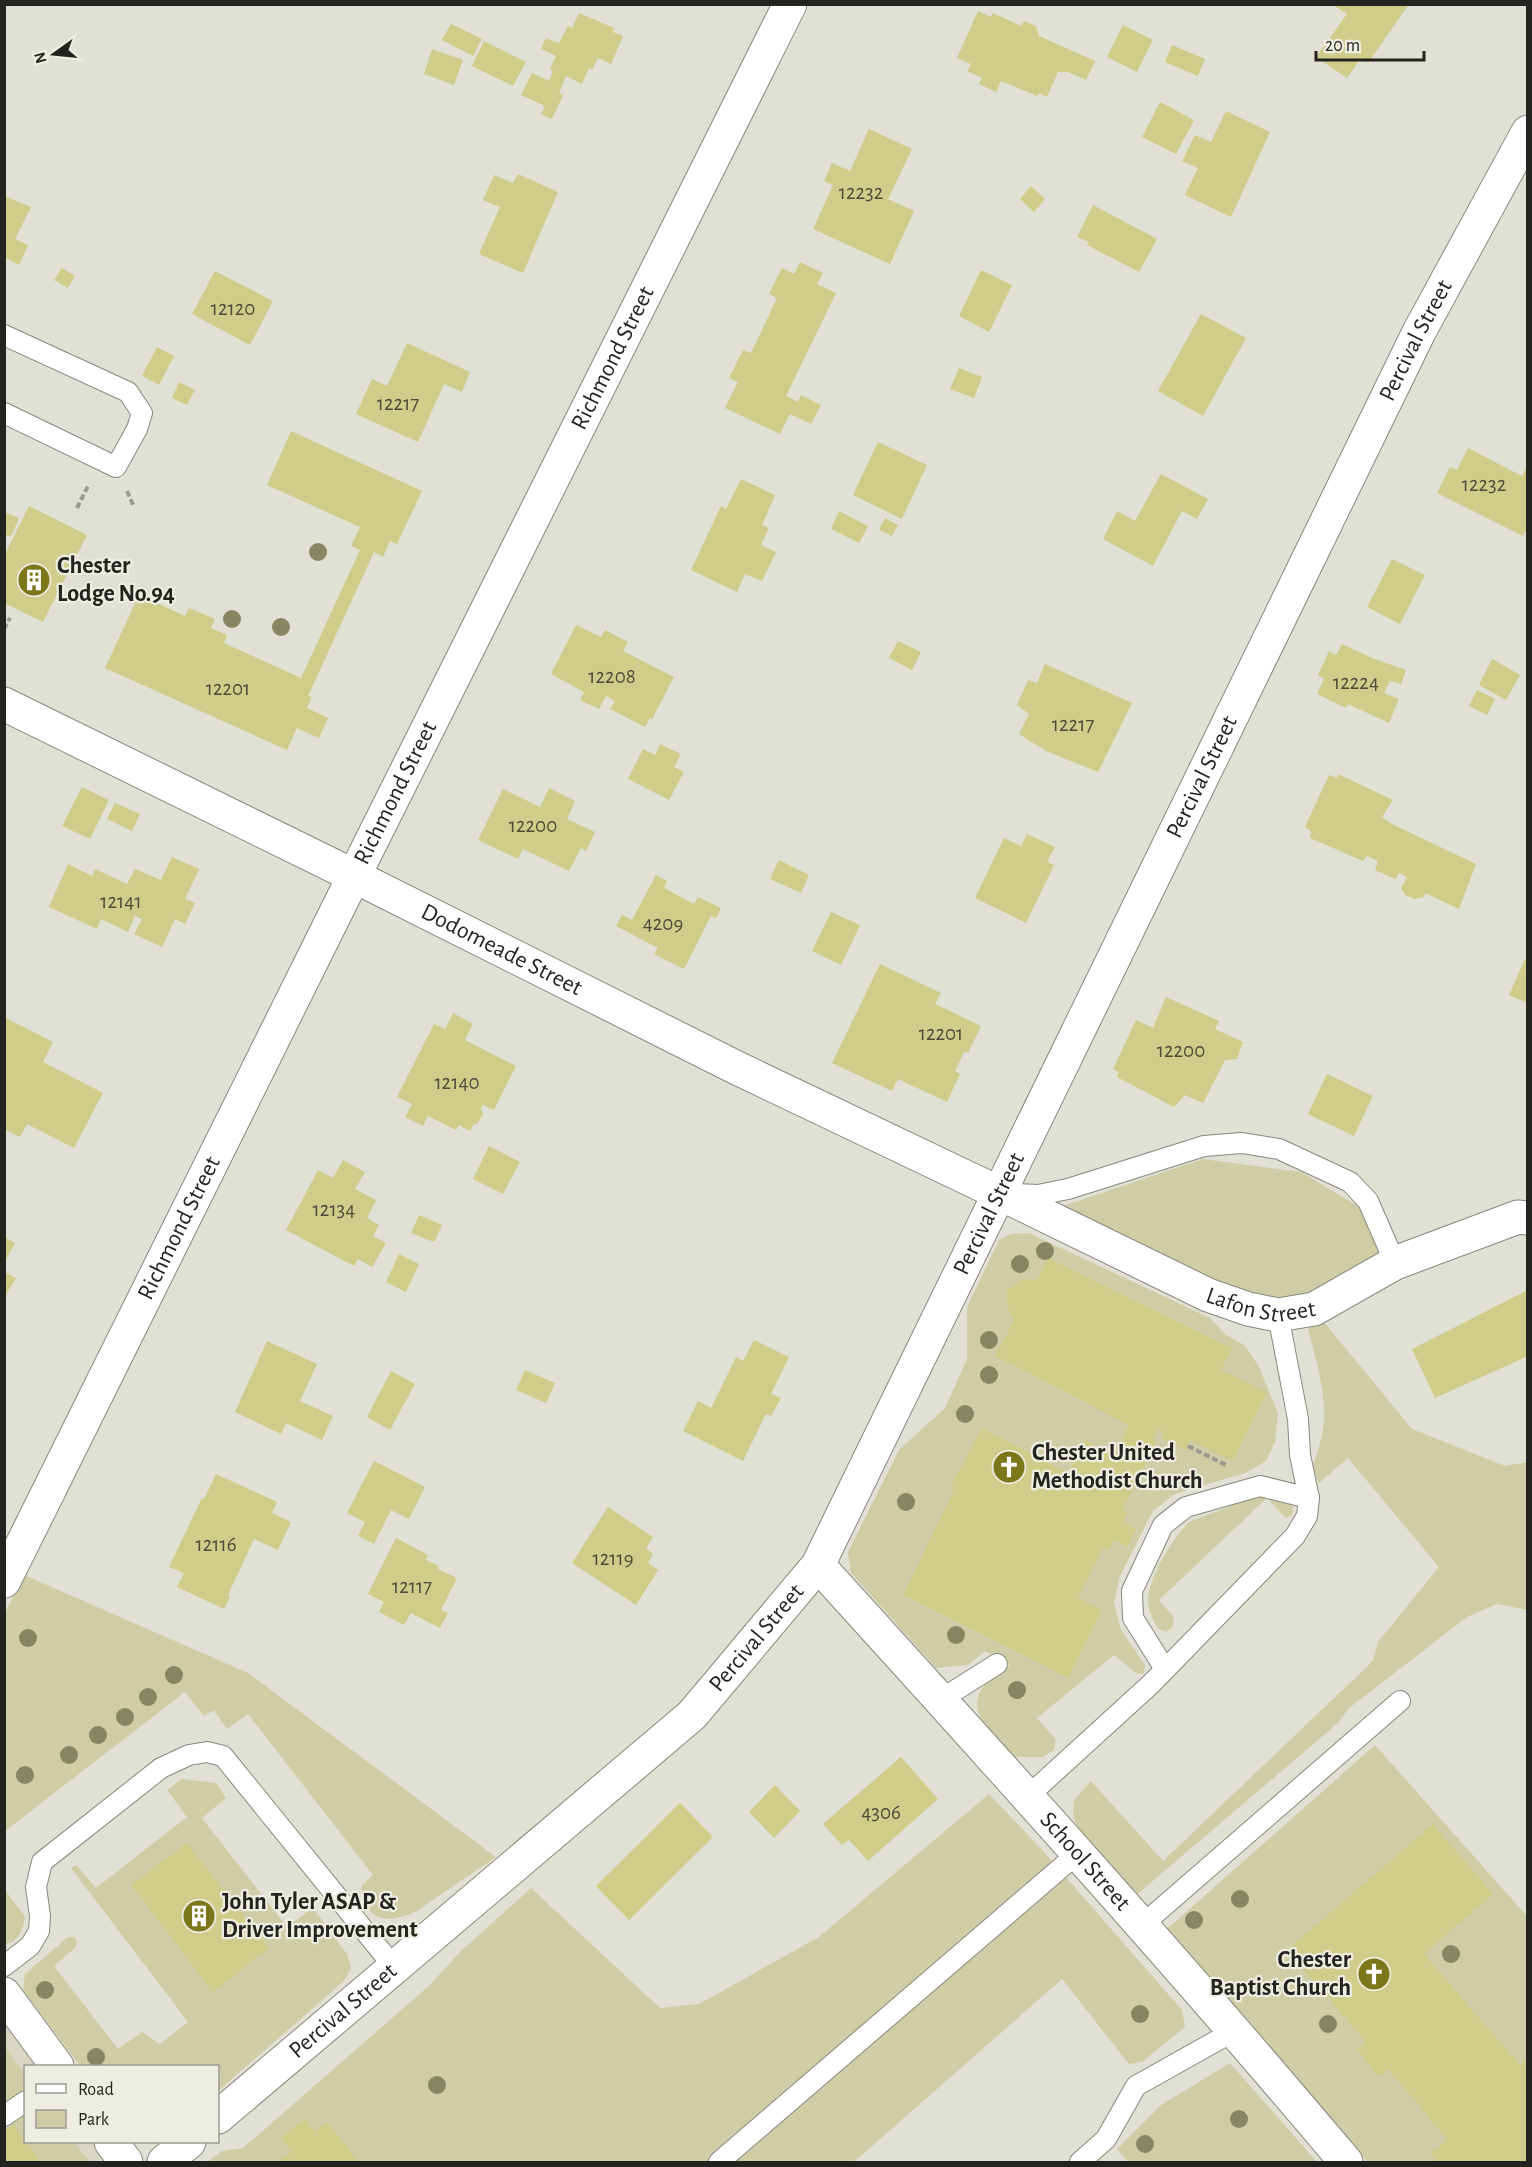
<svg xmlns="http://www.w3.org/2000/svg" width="1532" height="2167" font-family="'Alegreya Sans',sans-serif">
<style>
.built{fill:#d8d7c3}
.green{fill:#cfcda5}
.building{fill:#d0cc8a}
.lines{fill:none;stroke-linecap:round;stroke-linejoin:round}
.service-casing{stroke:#88887d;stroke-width:22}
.minor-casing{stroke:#88887d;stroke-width:35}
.path{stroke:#9a9a91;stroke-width:4;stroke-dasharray:6 3;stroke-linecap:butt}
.service{stroke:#fff;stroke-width:20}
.minor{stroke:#fff;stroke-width:33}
.tree{fill:#878663}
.labels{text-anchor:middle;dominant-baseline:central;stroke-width:4.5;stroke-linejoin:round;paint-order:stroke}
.number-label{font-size:21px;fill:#4e4d3a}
.street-label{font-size:24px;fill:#23231f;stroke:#eeede1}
.poi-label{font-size:24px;font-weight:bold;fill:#23231f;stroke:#eeede1;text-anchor:start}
</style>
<rect width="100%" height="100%" fill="#e0e0d4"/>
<!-- built -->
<path class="built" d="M4,1994l52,72h-30v76h84l15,20h-120z"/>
<!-- green -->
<g class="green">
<path d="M1203,1159l98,13 60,36 24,48 -50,30 -41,13 -48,-2 -186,-90z"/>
<path d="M1029,1233l181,85 16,17 18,10 14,20 20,48 -3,29 -9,19 -21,12 -70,21 -22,17 -33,65 -6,26 7,28 24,35 -1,8 -7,1 -23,-19 -77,63 19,22 -2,10 -11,7h-29c-16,-18 -48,-40 -33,-67 6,-10 21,-18 29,-25l-25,-14 -17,14 -32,3 -85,-95 -3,-21 51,-102 46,-42 22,-49v-52l32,-67 12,-6z"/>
<path d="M1324,1322l88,107 93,37 22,-4v148l-30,-6 -30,13 -118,91 -11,15 -203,173 -56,-63 -6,-19 1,-14 17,-19 72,80 210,-200 5,-19 61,-75 -91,-109 -29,25 -7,-15c6,-17 13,-37 12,-55 0,-28 -9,-57 -16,-84z"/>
<path d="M1275,1489l18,18 -1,8 -6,3 -19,-20 -108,102 15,17 -1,10 -7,5 -9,-4c-3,-7 -9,-18 -9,-27 0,-23 25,-63 41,-79z"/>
<path d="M24,1575l224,98 248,184 -79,54c-29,14 -53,11 -56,-25l12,-11 -125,-161 -21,15 -13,-19 -10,6 -19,-24 -180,139 -1,-216z"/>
<path d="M1375,1745l152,171v246h-159l-201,-233z"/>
<path d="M182,1779l34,4 10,15 -24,20 85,109 26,-19 34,46 4,14 -7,13 -126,110v-25h-138l-57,-76 2,-16 43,-37h7l2,4 -2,7 -21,18 64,83 24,-17 18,12 28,-22 -117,-154 5,-3 20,23 91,-71 -20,-27z"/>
<path d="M989,1794l54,57 139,159 3,17 -43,35 -13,2 -67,-85 -208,183h-647l15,-11 21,-3 187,-163 29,-32 72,-65 129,120 39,-4 120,-67z"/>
<path d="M5,1890l20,27c-3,15 -6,23 -20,28z"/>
<path d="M5,2047l20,27c2,17 -8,23 -20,32z"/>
<path d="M1230,2063l87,99h-189l-11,-13 44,-44z"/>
<path d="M25,2114l1,28h48l16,20h-69l-8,-38z"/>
</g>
<!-- building -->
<g class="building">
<path d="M1336,4h73l-41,59 -7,-5 -14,20 -31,-21 31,-43 -12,-8z"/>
<path d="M978,11l13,6 2,-4 28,13 3,-5 12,5 3,10 56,25 -9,19 -18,-8h-10l-11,25 -8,-4 -2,3 -36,-15 -5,11 -17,-8 3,-6 -15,-7 4,-7 -14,-6z"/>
<path d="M579,13l35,15 -1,4 10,4 -12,28 -13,-6 -6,12 -3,-2 -7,16 -16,-8 -7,17 4,2 -11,24 -11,-5 4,-8 -24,-11 11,-22 17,8 4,-10 -3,-2 6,-13 -15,-7 5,-11 13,5 9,-17 4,2z"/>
<path d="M451,24l31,15 -9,17 -31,-16z"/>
<path d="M1123,25l30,15 -16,32 -30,-15z"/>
<path d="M484,41l42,21 -13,24 -41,-20z"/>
<path d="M1172,45l33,14 -7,17 -33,-14z"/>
<path d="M432,49l31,11 -9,25 -30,-11z"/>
<path d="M1160,102l34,18 -18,34 -34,-17z"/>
<path d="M1226,111l44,21 -39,85 -46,-22 13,-27 -16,-7 13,-26 16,7z"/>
<path d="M869,129l43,20 -24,50 26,12 -24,53 -77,-35 20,-44 -9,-4 8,-18 18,8z"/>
<path d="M518,174l40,18 -35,81 -44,-19 21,-47 -17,-7 11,-25 19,8z"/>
<path d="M1031,186l14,13 -11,13 -14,-13z"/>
<path d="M4,196l27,11 -16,32 13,6 -9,20 -15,-8z"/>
<path d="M1093,205l64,34 -18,33 -52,-27 2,-3 -12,-5z"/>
<path d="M800,262l23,11 -6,11 19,9 -50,103 12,6 3,-7 20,10 -10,19 -21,-10 -10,20 -55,-26 13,-26 -9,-4 14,-28 8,3 26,-55 -8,-4 13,-26 12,6z"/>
<path d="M62,268l13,8 -7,12 -14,-8z"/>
<path d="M981,270l31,15 -23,47 -30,-16z"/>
<path d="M215,271l58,30 -23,44 -58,-31z"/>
<path d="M1201,314l45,24 -43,78 -45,-25z"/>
<path d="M407,343l63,29 -8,20 -18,-8 -26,58 -62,-28 16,-35 15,7z"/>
<path d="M157,347l17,9 -15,29 -17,-9z"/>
<path d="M959,368l23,9 -8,21 -24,-9z"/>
<path d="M179,382l16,8 -8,15 -15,-7z"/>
<path d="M291,431l131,60 -25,53 -7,-3 -7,16 -9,-5 -66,144 4,1 -5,11 21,10 -9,20 -22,-10 -10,22 -182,-82 34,-73 46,21 4,-8 26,11 -4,9 16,7 -3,8 77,35 59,-128 -9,-4 9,-19 -93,-42z"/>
<path d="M878,442l49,23 -25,54 -49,-24z"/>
<path d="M1468,448l54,28 6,-12v62l-5,10 -86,-43 13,-26 7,3z"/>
<path d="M1161,474l47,25 -11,20 -15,-8 -29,55 -50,-27 14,-28 18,10z"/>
<path d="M741,479l34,16 -13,30 7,3 -8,17 15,7 -14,29 -17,-7 -8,18 -46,-22 30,-64 5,3z"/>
<path d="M29,506l58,29 -44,87 -39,-19v-47z"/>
<path d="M839,511l29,15 -9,17 -28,-14z"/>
<path d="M4,512l15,6 -8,19 -7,-3z"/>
<path d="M885,518l13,7 -6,11 -13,-6z"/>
<path d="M1392,559l33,16 -25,49 -33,-17z"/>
<path d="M576,625l25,12 4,-7 23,12 -5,9 51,26 -22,42 -2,-1 -5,9 -35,-18 5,-8 -9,-5 -7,13 -19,-9 4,-8 -33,-18z"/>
<path d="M898,641l23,11 -9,18 -23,-12z"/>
<path d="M1342,644l30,14 34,12 -5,14 -11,-3 -6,12 15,6 -10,24 -41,-19 -2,4 -29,-14 7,-15 -6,-4 11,-24 7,4z"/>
<path d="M1492,659l28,16 -14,25 -27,-15z"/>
<path d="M1045,664l87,39 -34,69 -52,-21 -27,-17 10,-20 -12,-9 11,-25 9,3z"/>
<path d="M1477,690l18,9 -8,16 -18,-9z"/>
<path d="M660,744l21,10 -7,13 10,5 -15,28 -41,-21 15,-30 12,6z"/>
<path d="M1338,774l55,26 -11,17 10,7 84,40 -17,45 -34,-16 -1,4 -9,2 -10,-4 -4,-7 6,-11 -8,-4 -4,6 -20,-9 3,-9 -11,-5 -4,5 -53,-23 1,-7 -6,-4 24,-52 8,3z"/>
<path d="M82,787l27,13 -19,39 -28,-13z"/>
<path d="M549,788l26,13 -8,18 28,13 -9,19 -5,-3 -12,23 -46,-22 -5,10 -40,-19 25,-51 37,18z"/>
<path d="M115,803l25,11 -8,17 -25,-12z"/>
<path d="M1027,834l28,13 -8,15 7,3 -28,58 -51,-25 29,-60 17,8z"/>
<path d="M172,857l27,12 -14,30 10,4 -10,21 -10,-5 -13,28 -28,-13 8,-15 -7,-3 -7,16 -27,-13 -4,10 -48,-22 19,-43 24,12 3,-7 32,15 8,-15 26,11z"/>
<path d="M779,860l30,15 -8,18 -31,-14z"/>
<path d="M656,875l11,6 -3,7 30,16 4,-7 23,11 -5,10 -5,-2 -27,53 -30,-15 4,-6 -42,-22 6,-11 10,5z"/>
<path d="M831,912l29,13 -19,40 -29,-14z"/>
<path d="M1525,959l3,1v43l-19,-8z"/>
<path d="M880,964l61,29 -6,11 46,22 -13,27 -4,-1 -9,19 5,3 -13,28 -49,-23 -6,12 -60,-28z"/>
<path d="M1166,997l53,24 -4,8 28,13 -6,17 -12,1 -22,43 -18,-8 -11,12 -57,-30 2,-5 -6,-3 23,-49 17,8z"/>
<path d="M453,1013l20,11 -8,16 51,26 -22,44 -11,-5 -2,3 2,6 -6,10 -4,1 -3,6 -11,-6 -3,5 -28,-14 -5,10 -18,-9 7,-13 -15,-7 37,-73 11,5z"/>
<path d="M4,1017l49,25 -10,20 60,31 -29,55 -47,-24 -7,13 -16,-8z"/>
<path d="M1327,1074l46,22 -19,40 -46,-22z"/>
<path d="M489,1146l31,16 -17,32 -30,-15z"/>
<path d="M343,1160l22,12 -10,17 21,11 -9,18 12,7 -6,11 13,7 -14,24 -14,-8 -4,7 -68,-36 32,-60 15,8z"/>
<path d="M419,1215l23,10 -8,17 -23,-9z"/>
<path d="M4,1237l11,6 -11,20z"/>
<path d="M399,1254l20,10 -13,28 -20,-10z"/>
<path d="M1048,1258l184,90 -11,22 46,22 -34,69 -43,-21 -4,10 -25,-12 3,-6 -6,-3 -5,11 3,1 -34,70 6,1 -5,10 13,7 -9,18 -13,-7 -6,11 -5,-3 -25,50 24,12 -34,68 -165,-83 50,-102 -1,-9 30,-56 86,45 17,-33 28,15 16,-30 -134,-69 19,-35 -7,-14v-17l14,-11 16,1z"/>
<path d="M4,1272l12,6 -12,20z"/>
<path d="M1526,1291l2,4v61l-93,42 -23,-49z"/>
<path d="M754,1340l35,17 -18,37 10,4 -10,18 -5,-2 -23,47 -60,-30 15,-30 13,7 25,-51 7,4z"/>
<path d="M267,1341l50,23 -17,37 33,15 -11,24 -36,-17 -5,11 -46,-22z"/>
<path d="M525,1370l30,13 -9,20 -30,-13z"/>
<path d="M391,1371l24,13 -25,46 -23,-13z"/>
<path d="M374,1461l51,26 -16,32 -18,-9 -17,34 -16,-8 7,-14 -18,-9z"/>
<path d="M216,1474l61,28 -5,11 19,9 -13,28 -24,-11 -26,56 2,2 -6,12 -47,-22 7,-14 -15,-6 33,-69 2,1z"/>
<path d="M608,1507l45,30 -7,11 7,6 -5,9 10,7 -22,35 -64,-42z"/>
<path d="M396,1538l32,17 -2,5 13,6 -1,3 19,9 -16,32 7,3 -8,15 -29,-15 -7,12 -25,-13 5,-10 -16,-8z"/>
<path d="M901,1757l37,42 -70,62 -19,-21 -7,5 -19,-21z"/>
<path d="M775,1785l25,26 -26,27 -25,-26z"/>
<path d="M680,1803l33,34 -84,83 -33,-34z"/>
<path d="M1433,1824l60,70 -69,60 96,111 8,-7v104h-91l-7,-8 17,-15 -59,-70 -9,7 -22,-26 9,-8 -79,-92z"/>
<path d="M187,1843l82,105 -56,44 -82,-107z"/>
<path d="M305,2119l10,13 12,-10 32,40h-76l-2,-2 10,-9 -10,-13z"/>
<path d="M13,2124l27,38h-36v-32z"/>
</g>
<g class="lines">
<defs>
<g id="service">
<path d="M4,335l124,57 14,21 -5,16 -21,38 -112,-54"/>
<path d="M1014,1194l24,1 30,-6 136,-43 38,-3 37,6 71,33 18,19 27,62"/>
<path d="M1165,1669l-32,-51 -1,-27 31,-66 23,-18 74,-21 49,12"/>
<path d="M940,1700l57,-36"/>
<path d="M1027,1797l124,-113 144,-148 12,-20 2,-18 -9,-43 -2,-36 -20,-104"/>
<path d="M1141,1926l259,-225"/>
<path d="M4,1966l26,-20 9,-15 1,-15 -4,-29 6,-25 119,-94 28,-13 18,-3 16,4 171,211"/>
<path d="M4,2116l22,-15"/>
<path d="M719,2162l358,-308"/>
<path d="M1080,2162l26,-23 30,-53 98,-55"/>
</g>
<g id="minor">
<path id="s1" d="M4,704l350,172 383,192 262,125 209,102 40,14 30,6 36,-6 81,-46 123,-46 10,1"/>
<path id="s2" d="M818,1565c179,197 357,394 528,597"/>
<path id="s3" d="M4,1581l350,-705 436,-872"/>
<path d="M4,1994l53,72"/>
<path id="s4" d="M218,2117l474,-402 126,-150 601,-1233 109,-200"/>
<path d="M111,2142l15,20"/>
<path d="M164,2162l25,-20"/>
</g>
</defs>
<!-- service casing -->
<use href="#service" class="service-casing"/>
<!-- minor casing -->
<use href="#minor" class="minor-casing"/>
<!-- path -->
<g class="path">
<path d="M127,491l7,16"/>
<path d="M77,508l12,-24"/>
<path d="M4,629l6,-11"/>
<path d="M1188,1446l38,19"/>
</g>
<!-- service -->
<use href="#service" class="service"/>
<!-- minor -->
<use href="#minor" class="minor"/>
</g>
<!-- trees -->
<g class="tree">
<circle cx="318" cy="552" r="9"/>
<circle cx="232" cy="619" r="9"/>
<circle cx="281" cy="627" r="9"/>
<circle cx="1045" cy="1251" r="9"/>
<circle cx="1020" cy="1264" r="9"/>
<circle cx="989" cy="1340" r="9"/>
<circle cx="989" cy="1375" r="9"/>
<circle cx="965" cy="1414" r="9"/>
<circle cx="906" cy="1502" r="9"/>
<circle cx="956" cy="1635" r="9"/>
<circle cx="28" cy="1638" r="9"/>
<circle cx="174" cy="1675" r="9"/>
<circle cx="1017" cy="1690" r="9"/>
<circle cx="148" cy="1697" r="9"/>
<circle cx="125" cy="1717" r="9"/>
<circle cx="98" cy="1735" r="9"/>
<circle cx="69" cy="1755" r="9"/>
<circle cx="25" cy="1775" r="9"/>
<circle cx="1240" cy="1899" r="9"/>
<circle cx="1194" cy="1920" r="9"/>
<circle cx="1451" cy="1954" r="9"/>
<circle cx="45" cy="1990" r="9"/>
<circle cx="1140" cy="2014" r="9"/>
<circle cx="1328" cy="2024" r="9"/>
<circle cx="96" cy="2057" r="9"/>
<circle cx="437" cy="2085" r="9"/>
<circle cx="1239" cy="2119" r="9"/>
<circle cx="1145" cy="2144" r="9"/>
</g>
<!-- icons -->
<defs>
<symbol id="building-disc" viewBox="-11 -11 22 22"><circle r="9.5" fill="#7d771b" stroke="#eeede1"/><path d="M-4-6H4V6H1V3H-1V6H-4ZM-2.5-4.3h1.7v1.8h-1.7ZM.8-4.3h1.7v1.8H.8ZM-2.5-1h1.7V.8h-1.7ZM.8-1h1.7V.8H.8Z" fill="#fff"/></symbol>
<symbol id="church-disc" viewBox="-11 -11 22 22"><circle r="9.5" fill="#7d771b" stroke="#eeede1"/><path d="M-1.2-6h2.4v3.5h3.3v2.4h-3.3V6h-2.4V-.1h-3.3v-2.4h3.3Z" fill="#fff"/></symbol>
</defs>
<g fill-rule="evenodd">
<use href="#building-disc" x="15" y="561" width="38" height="38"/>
<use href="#church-disc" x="990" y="1448" width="38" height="38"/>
<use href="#building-disc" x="180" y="1897" width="38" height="38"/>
<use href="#church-disc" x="1355" y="1955" width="38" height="38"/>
</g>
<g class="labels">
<!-- number labels -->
<g class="number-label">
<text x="861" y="192">12232</text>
<text x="233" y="308">12120</text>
<text x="398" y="403">12217</text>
<text x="1484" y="484">12232</text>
<text x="612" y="676">12208</text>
<text x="1356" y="682">12224</text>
<text x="228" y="688">12201</text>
<text x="1073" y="724">12217</text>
<text x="533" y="825">12200</text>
<text x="121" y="901">12141</text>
<text x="663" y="923">4209</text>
<text x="941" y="1033">12201</text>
<text x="1181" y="1050">12200</text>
<text x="457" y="1082">12140</text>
<text x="334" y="1209">12134</text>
<text x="216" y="1544">12116</text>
<text x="613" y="1558">12119</text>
<text x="412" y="1586">12117</text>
<text x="881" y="1812">4306</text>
</g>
<!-- street labels -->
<g class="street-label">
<text stroke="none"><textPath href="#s4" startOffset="2180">Percival Street</textPath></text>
<text stroke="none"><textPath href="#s3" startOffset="1366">Richmond Street</textPath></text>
<text stroke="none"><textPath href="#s4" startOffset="1694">Percival Street</textPath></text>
<text stroke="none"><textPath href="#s3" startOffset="880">Richmond Street</textPath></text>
<text stroke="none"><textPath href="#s1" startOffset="555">Dodomeade Street</textPath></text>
<text stroke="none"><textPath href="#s4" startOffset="1208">Percival Street</textPath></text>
<text stroke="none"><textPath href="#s3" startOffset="394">Richmond Street</textPath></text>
<text stroke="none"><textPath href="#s1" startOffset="1396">Lafon Street</textPath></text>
<text stroke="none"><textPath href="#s4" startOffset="722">Percival Street</textPath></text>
<text stroke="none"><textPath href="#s2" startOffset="399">School Street</textPath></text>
<text stroke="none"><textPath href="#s4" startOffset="164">Percival Street</textPath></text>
</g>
<!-- poi labels -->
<g class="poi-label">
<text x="57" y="566">Chester<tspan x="57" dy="28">Lodge No.94</tspan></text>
<text x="1032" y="1453">Chester United<tspan x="1032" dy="28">Methodist Church</tspan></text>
<text x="222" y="1902">John Tyler ASAP &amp;<tspan x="222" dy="28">Driver Improvement</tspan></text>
<text x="1351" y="1960" text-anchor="end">Chester<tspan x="1351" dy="28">Baptist Church</tspan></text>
</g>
</g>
<!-- border -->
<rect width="1532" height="2167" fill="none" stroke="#23231f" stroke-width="12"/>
<!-- legend -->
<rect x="24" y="2065" width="195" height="78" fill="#eeede1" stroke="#9d9c93" stroke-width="1.5"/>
<rect x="36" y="2084" width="30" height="9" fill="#ffffff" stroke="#9d9c93" stroke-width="1.5"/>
<text x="78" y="2095" font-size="18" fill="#23231f">Road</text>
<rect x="36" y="2110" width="30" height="18" fill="#cfcda5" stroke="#9d9c93" stroke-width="1.5"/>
<text x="78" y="2125" font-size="18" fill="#23231f">Park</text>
<!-- north arrow -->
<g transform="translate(54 54) rotate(255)" stroke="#eeede1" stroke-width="4.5" paint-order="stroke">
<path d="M0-4.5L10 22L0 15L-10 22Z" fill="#23231f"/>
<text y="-9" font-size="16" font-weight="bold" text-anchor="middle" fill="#23231f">N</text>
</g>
<!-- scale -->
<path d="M1316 51v9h108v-9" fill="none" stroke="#23231f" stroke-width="3"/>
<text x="1325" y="51" font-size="18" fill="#23231f" stroke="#eeede1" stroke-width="4.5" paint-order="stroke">20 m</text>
</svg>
